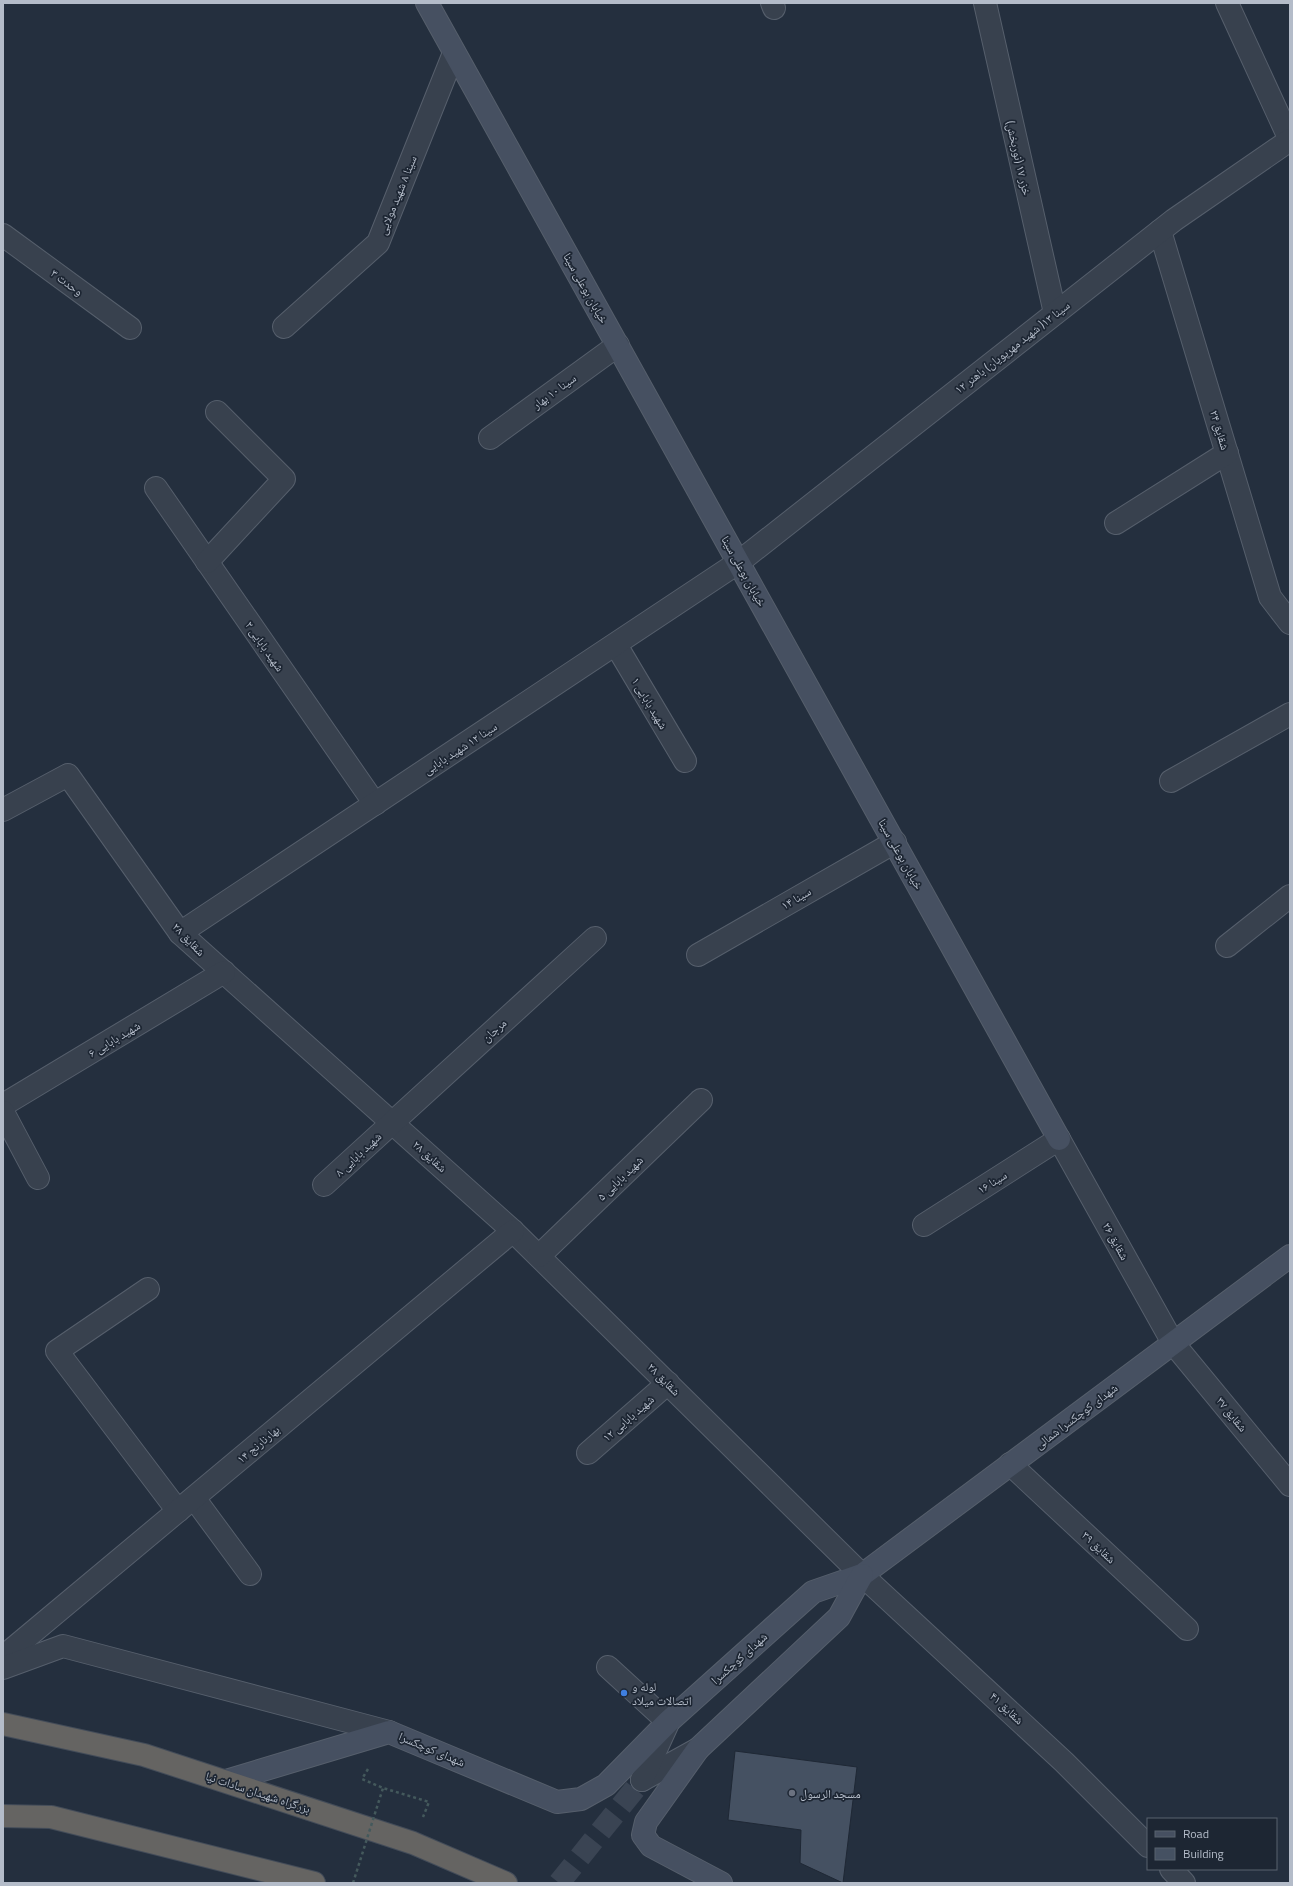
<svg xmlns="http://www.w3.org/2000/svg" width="1293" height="1886" font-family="'Titillium Web','Noto Naskh Arabic',sans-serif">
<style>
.building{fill:#455162;stroke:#1f2835}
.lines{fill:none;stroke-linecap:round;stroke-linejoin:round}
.tertiary-tunnel{stroke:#3a4453;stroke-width:22;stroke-dasharray:22 11;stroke-linecap:butt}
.minor-casing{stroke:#565f6c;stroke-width:24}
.tertiary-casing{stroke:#565f6c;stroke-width:24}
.secondary-casing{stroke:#565f6c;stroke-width:24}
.trunk-casing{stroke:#434c59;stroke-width:24}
.path{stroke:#44595c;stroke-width:2.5;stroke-dasharray:3 3;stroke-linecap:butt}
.minor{stroke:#38414e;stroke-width:22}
.tertiary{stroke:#38414e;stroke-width:22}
.secondary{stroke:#465061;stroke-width:22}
.trunk{stroke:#656462;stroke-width:22}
.path-bridge{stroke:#44595c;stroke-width:2.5;stroke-dasharray:3 3;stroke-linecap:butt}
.shop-dot{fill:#3f7fe0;stroke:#1d2633;stroke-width:1.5}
.worship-dot{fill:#6b7280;stroke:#1d2633;stroke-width:1.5}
.labels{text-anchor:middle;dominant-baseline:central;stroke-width:3.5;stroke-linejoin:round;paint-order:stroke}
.street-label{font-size:12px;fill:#b4bcc9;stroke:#1d2633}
.poi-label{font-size:12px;fill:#b4bcc9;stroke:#1d2633;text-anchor:start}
</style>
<rect width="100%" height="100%" fill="#242f3e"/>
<!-- building -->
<path class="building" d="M735,1751l122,16 -14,116 -43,-20 1,-33 -73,-10z"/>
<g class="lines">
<!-- tertiary-tunnel -->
<path class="tertiary-tunnel" d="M559,1883l83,-103"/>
<defs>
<g id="minor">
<path d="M772,3l2,5"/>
<path d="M985,3l70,310"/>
<path d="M1227,3l63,137"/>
<path d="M1160,231l110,366 20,26"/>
<path d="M3,235l127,93"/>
<path d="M284,327l94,-84 76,-190"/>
<path d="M490,438l128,-93"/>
<path d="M156,488l219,316"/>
<path d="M1116,523l111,-70"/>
<path d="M207,562l77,-83 -67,-67"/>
<path d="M616,645l69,116"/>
<path d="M1171,781l119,-67"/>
<path d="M3,810l65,-35 112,158 333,298 349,344 202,187 84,84"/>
<path d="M180,933l559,-371 435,-342 116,-80"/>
<path d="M1227,946l63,-50"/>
<path d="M698,955l197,-113"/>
<path d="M3,1105l221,-133"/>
<path d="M3,1112l35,66"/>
<path d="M324,1185l271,-247"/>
<path d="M924,1225l135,-86"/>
<path d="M539,1256l162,-156"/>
<path d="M148,1289l-91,62 121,160"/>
<path d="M1173,1343l117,142"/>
<path d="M588,1453l80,-70"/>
<path d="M1010,1464l177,165"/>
<path d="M194,1498l56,76"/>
<path d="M3,1657l510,-426"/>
<path d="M608,1667l60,55"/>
<path d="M3,1668l60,-22 326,86"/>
<path d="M1171,1869l13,14"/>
</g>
<g id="tertiary">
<path d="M1059,1139l114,204"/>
<path d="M642,1780l56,-31"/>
<path d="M642,1780l26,-57"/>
</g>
<g id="secondary">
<path d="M427,3l632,1136"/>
<path d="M226,1781l163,-49 168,70 24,-3 25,-14 62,-63 145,-130 49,-17 428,-319"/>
<path d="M721,1883l-70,-37 -8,-11 3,-13 52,-73 141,-132 23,-42"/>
</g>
<g id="trunk">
<path d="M3,1724l141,31 269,88 93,40"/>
<path d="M3,1816l48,1 263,66"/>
</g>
</defs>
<!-- minor casing -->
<use href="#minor" class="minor-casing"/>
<!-- tertiary casing -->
<use href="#tertiary" class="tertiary-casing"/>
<!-- secondary casing -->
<use href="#secondary" class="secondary-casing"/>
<!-- trunk casing -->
<use href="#trunk" class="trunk-casing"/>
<!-- path -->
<path class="path" d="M368,1769l-6,10 21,9 46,14 -6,15"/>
<!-- minor -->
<use href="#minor" class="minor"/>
<!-- tertiary -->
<use href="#tertiary" class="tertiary"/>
<!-- secondary -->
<use href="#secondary" class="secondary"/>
<!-- trunk -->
<use href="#trunk" class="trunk"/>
<!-- path-bridge -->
<path class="path-bridge" d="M353,1883l30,-95"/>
</g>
<!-- markers -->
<circle class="shop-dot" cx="624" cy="1693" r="4"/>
<circle class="worship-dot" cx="792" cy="1793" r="4"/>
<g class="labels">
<!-- street labels -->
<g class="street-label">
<text transform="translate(1019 158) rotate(77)">خزر ۱۷ (نوربخش)</text>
<text transform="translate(397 195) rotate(-68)">سینا ۸ شهید مولایی</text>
<text transform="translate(67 282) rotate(36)">وحدت ۳</text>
<text transform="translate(586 288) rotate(61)">خیابان بوعلی سینا</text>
<text transform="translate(1012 347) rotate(-38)">سینا ۱۳( شهید مهرپویان) باهنر ۱۲</text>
<text transform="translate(554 391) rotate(-36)">سینا ۱۰ بهار</text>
<text transform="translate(1220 430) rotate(73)">شقایق ۲۴</text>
<text transform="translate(744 571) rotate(61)">خیابان بوعلی سینا</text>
<text transform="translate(265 646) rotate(55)">شهید بابایی ۲</text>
<text transform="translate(650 703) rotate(59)">شهید بابایی ۱</text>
<text transform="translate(460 748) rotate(-33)">سینا ۱۲ شهید بابایی</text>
<text transform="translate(901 854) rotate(61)">خیابان بوعلی سینا</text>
<text transform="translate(796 898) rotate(-30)">سینا ۱۴</text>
<text transform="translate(189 939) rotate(46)">شقایق ۲۸</text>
<text transform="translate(494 1030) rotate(-42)">مرجان</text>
<text transform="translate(114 1039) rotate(-31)">شهید بابایی ۶</text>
<text transform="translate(358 1154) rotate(-43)">شهید بابایی ۸</text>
<text transform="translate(430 1156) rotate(42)">شقایق ۲۸</text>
<text transform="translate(620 1178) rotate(-44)">شهید بابایی ۵</text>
<text transform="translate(992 1182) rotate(-32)">سینا ۱۶</text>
<text transform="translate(1116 1241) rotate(61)">شقایق ۲۶</text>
<text transform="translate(664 1379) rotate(45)">شقایق ۲۸</text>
<text transform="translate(1232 1414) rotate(51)">شقایق ۳۷</text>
<text transform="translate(1076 1416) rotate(-37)">شهدای کوچکسرا شمالی</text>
<text transform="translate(628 1418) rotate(-41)">شهید بابایی ۱۲</text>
<text transform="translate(258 1444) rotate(-40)">بهارنارنج ۱۴</text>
<text transform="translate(1099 1547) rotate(43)">شقایق ۳۹</text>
<text transform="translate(739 1658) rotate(-42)">شهدای کوچکسرا</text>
<text transform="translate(1007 1708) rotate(43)">شقایق ۴۱</text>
<text transform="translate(432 1749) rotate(23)">شهدای کوچکسرا</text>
<text transform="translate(258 1792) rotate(18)">بزرگراه شهیدان سادات نیا</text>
</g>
<!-- poi labels -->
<g class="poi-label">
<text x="632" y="1686">لوله و<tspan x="632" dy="14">اتصالات میلاد</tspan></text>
<text x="800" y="1793">مسجد الرسول</text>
</g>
</g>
<!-- border -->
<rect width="1293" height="1886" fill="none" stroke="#b4bcc9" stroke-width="8"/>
<!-- legend -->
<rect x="1147" y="1818" width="130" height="52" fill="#1d2633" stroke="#59626f"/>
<rect x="1155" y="1831" width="20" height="6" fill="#465061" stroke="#59626f"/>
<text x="1183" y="1838" font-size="12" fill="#b4bcc9">Road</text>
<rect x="1155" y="1848" width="20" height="12" fill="#455162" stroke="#59626f"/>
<text x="1183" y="1858" font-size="12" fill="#b4bcc9">Building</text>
</svg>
